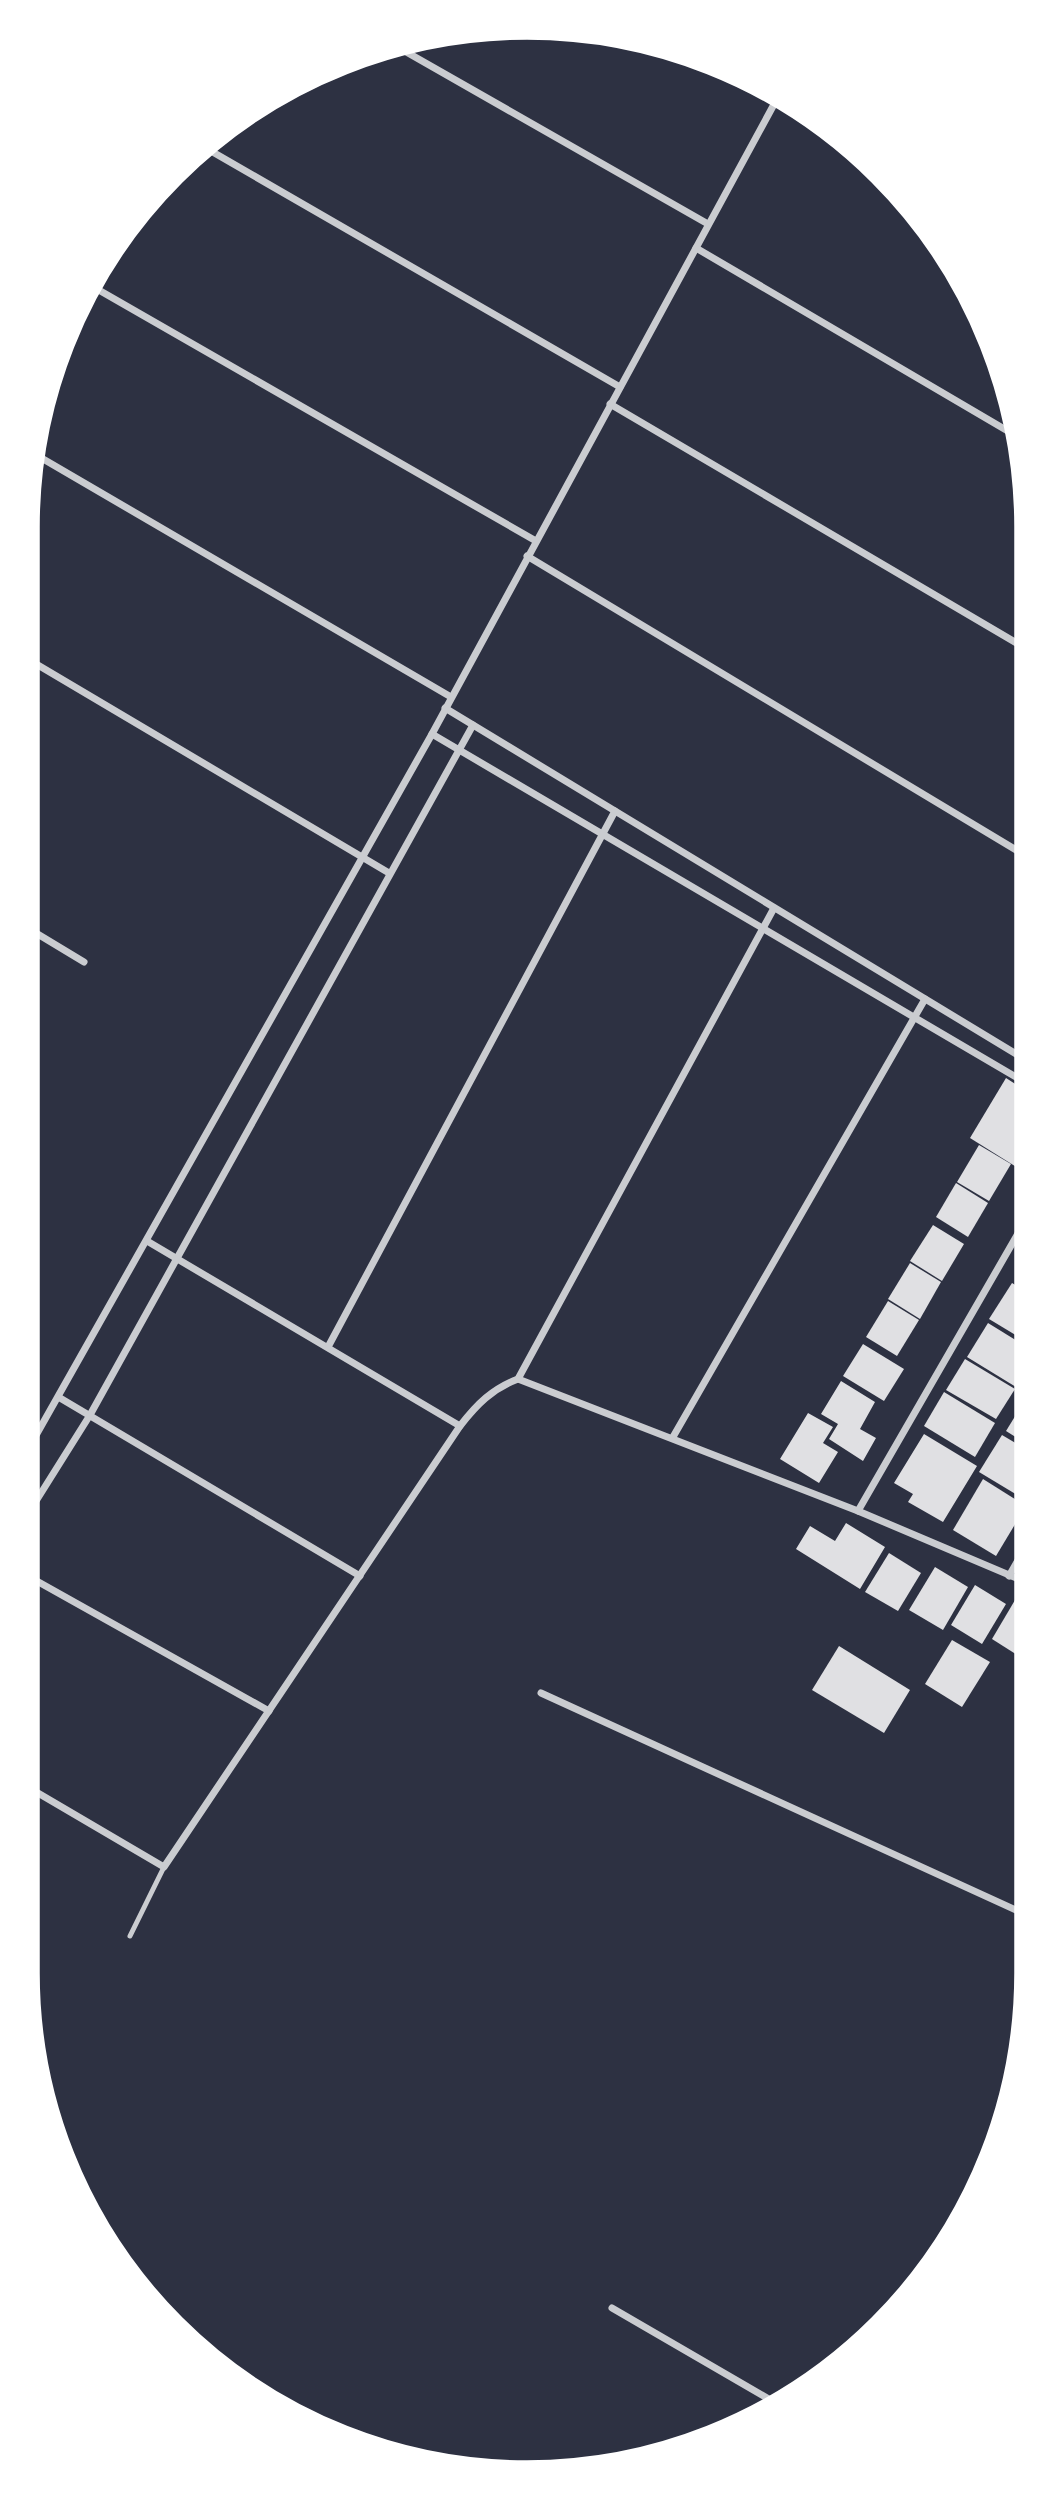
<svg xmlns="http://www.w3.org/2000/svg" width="1055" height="2500" font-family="Merriweather,serif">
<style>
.building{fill:#e0e0e3}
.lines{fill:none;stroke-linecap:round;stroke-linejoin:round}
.service{stroke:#caccd0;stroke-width:5}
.minor{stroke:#caccd0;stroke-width:7}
.rim{fill:none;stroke:#fff;stroke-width:3.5}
</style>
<rect width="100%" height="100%" fill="#2d3142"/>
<!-- building -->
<g class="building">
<path d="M1006,1078l20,13v82l-56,-35z"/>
<path d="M979,1145l32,19 -22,37 -32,-19z"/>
<path d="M956,1183l32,20 -20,34 -32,-20z"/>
<path d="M933,1225l31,19 -22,37 -32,-20z"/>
<path d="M1027,1259v26l-12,-7z"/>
<path d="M910,1263l31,19 -21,37 -32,-20z"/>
<path d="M1012,1283l15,9v50l-38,-23z"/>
<path d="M888,1301l31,19 -22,36 -31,-19z"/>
<path d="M988,1323l39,24v22l-11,18 -49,-30z"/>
<path d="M863,1344l41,25 -20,32 -41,-25z"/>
<path d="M965,1359l50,30 -19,30 -50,-29z"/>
<path d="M841,1381l34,21 -15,27 16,9 -13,23 -34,-22 9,-15 -17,-10z"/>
<path d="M944,1392l51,31 -20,34 -51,-31z"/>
<path d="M1027,1397v47l-21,-13z"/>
<path d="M808,1413l25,14 -10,16 15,9 -19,31 -39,-24z"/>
<path d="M924,1434l53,32 -34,56 -35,-20 5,-8 -19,-11z"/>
<path d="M1002,1435l25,15v51l-48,-29z"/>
<path d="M983,1479l43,27 -30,50 -43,-26z"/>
<path d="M846,1523l39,24 -25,42 -64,-40 14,-23 25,15z"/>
<path d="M889,1553l32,20 -23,38 -33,-19z"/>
<path d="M935,1567l33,20 -25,43 -34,-20z"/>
<path d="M975,1585l31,19 -24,40 -31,-19z"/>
<path d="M1018,1595l10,5v55l-3,5 -33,-21z"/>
<path d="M952,1640l38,22 -28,45 -37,-23z"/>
<path d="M839,1646l71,44 -26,43 -72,-43z"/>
</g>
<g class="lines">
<!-- service -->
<path class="service" d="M130,1936l34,-69"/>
<!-- minor -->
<g class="minor">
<path d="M394,45l314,179"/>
<path d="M204,147l416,240"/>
<path d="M696,248l322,189"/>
<path d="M90,285l446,256"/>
<path d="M610,404l415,244"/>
<path d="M38,456l413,241"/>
<path d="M527,556l499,300"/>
<path d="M26,658l363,215"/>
<path d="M445,708l581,352"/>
<path d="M432,734l594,349"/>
<path d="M26,927l58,35"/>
<path d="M147,1241l313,185"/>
<path d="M328,1347l287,-536"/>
<path d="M518,1379l340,132 170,72"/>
<path d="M60,1398l300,178"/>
<path d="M673,1437l252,-438"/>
<path d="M26,1453l406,-719 346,-637"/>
<path d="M858,1511l169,-293"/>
<path d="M26,1517l64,-102 383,-690"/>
<path d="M26,1575l243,136"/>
<path d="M1009,1576l19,-33"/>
<path d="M541,1693l488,223"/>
<path d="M26,1786l138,81 296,-441c17,-22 32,-37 58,-47l256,-471"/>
<path d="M612,2308l167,97"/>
</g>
</g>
<!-- crop -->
<path d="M0 0H1055V2500H0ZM527 38H527A489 489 0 0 1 1016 527V1973A489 489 0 0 1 527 2462H527A489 489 0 0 1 38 1973V527A489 489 0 0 1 527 38Z" fill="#fff" fill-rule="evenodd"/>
<path class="rim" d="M527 38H527A489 489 0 0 1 1016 527V1973A489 489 0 0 1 527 2462H527A489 489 0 0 1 38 1973V527A489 489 0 0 1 527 38Z"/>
</svg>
